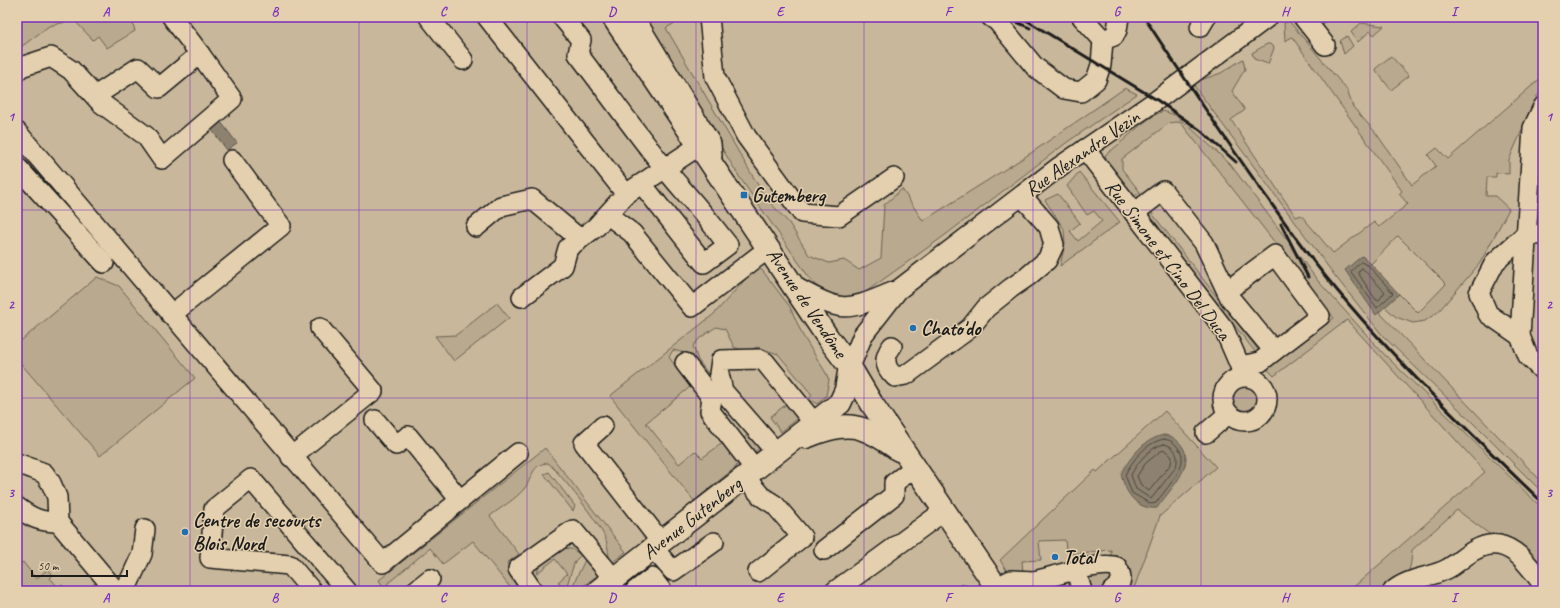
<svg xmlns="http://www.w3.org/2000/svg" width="1560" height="608" font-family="Caveat,sans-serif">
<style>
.built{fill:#c8b79a}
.green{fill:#b9a98e;stroke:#6a6255}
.water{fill:#8d826f;stroke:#60594e}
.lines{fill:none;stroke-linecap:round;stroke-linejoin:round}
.shore{stroke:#49453d;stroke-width:1}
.minor-casing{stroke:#1c1c1c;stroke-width:22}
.major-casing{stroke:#1c1c1c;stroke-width:25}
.minor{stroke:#e4d0ae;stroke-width:19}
.major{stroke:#e4d0ae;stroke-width:22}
.rail{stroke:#1c1c1c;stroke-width:3}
.grid{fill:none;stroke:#7b2cbf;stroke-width:1;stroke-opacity:0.55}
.poi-dot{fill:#1f6fb2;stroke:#e4d0ae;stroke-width:1.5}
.labels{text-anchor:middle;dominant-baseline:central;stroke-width:3;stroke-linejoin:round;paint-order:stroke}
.street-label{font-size:20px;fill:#1c1c1c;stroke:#e4d0ae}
.poi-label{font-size:20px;font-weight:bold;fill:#1c1c1c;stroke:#e4d0ae;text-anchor:start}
.neatline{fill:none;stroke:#7b2cbf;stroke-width:1.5}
.grid-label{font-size:13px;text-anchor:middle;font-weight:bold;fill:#7b2cbf}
</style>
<rect width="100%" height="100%" fill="#d8c5a5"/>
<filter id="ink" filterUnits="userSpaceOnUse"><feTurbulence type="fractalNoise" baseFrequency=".025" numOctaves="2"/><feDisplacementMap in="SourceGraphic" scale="8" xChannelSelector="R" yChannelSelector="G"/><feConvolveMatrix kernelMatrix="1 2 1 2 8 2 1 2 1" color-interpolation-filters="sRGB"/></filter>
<g filter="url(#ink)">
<!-- built -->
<rect class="built" x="17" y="17" width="1526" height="574"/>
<!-- green -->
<g class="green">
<path d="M17,17h114l4,14 -28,17 -9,-12 -5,4 -19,-20 -25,6 -32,24z"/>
<path d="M642,17h44l-20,11 99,169 24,26 20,32 20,8 15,-3 15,10 22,-12 3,-53 18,-16 21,32 108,-68 94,-65 12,6 -71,49 -122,93 -84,60 -16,4 -20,-8 -11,-9 -73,-105z"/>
<path d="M1313,17h17l-10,10z"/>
<path d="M1289,21l58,69 6,17 23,26 36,52 24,-19 -8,-11 9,-7 11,11 95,-83v14l-6,6 -28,64v14l-13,-1v4h-9l-1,19h9l14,13 -29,54 -42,49 -13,9 -12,2 -17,-6 -11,-10 14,-13 19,19 28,-29 -48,-48 -27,28 -9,-8 14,59 3,-3 164,171v10l-76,-76 -84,-81 -48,-60 -143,-193 29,-10 22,-14 2,10 -13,22 13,19 -14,10 65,97 5,-2 32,38 41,-31 5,5 29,-23 -9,-10 3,-3 -110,-154 -7,4 -1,-18z"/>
<path d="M1361,23l23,3 -10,9 -4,-4 -12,11 -7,-10z"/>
<path d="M1347,36l6,10 -9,8 -4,-13z"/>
<path d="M1267,44h3l4,4 -6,16 -14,-5 -2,-6z"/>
<path d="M1391,56l18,20 -18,14 -16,-21z"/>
<path d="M1163,111l12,4 17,14 38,35 88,117 66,73 159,155v65l-86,-64 -45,40c-1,22 -4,27 -21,41h-42l136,-119 -138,-152 -73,56 -7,-7 67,-51 -153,-195 -4,-1 -8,1 -47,36v10l18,23 -6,5 -27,-36 -2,-6c19,-13 38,-36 58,-44z"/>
<path d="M1543,132v93l-2,-1 -3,-18z"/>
<path d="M1079,172l41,50 -60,44 5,-23 -1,-14 -19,-29 13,-6 22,29 -10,8 8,10 24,-20 -8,-10 -7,4 -20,-29z"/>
<path d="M1151,212l108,139 -3,2 -108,-139z"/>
<path d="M757,269l5,1 28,37 13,29 23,37 3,7 -3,16 -9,8 -8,-5 3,-4 -34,-41 -21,-7 -12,5 -11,-5 -9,-18 -9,-2 -16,11 -7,8 5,14 64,86 -10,8 -11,-14 8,-6 -64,-81 -12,-3 -4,7 21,30 -44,36 33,41 16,-13 7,7 19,-14c9,2 14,10 17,19l-2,4 -42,34 -84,-105 104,-82 38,-42z"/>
<path d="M97,277l22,9 76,92 -95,78 -83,-97v-15z"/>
<path d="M497,303l12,15 -55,43 -19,-25 21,-1z"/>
<circle cx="1245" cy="398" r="14"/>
<path d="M789,402l12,14 -20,16 -11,-15z"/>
<path d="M1165,411l51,56 -56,49 -27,75h-13l-9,-31v-10l-42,4v-4h-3l-1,-10 -26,1 2,19 -19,1 1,12h-15l-8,-13 95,-90 2,2z"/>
<path d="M545,448l81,104 -16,12c-1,-8 -2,-17 -4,-24 -4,-14 -46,-67 -58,-77 -17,1 -15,15 -24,26 -8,10 -24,19 -34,27l29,38 -12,9 20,28h-14l-40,-50 -30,23 -13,-16 -43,36 5,7h-6l-7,-11z"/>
<path d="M549,472l26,34 -2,5 -29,-37z"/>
<path d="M558,548l14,1 9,6 -6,6 -9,27 -8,-6 9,-8 -12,-15 -19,15 4,-10z"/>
<path d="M586,558l13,16 -22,17h-7z"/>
<path d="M17,562l2,3 4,-3 13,17 12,-10 5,6 -3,3 8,9 4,-2 5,6h-50z"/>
<path d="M1084,572l35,2 -16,17h-13z"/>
<path d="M100,579l6,8 -4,4h-10l-3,-3z"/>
<path d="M964,583l6,8h-17z"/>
</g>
<!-- water -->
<g class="water">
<path d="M221,122l16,21 -10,7 -16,-21z"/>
<path d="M1362,256l9,8 28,30 -23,21 -31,-45z"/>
<path d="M1164,435c8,1 13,4 18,11 14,20 -13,44 -25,62 -21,2 -32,-16 -36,-34 9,-17 23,-35 43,-39z"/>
</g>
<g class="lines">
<!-- shore -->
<g class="shore">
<path d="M1361,262l8,4 24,27 -16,15 -26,-36z"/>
<path d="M1362,268l23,24 -6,8h-3l-18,-27z"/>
<path d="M1164,439c7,1 11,4 15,10 12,16 -14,40 -23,54l-5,1 -19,-11 -7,-18c8,-16 22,-33 39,-36z"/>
<path d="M1164,444c12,2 15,13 12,23l-25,32 -15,-10 -5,-14c6,-12 18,-28 33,-31z"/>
<path d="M1161,451l4,-1 7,7 -1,7 -22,27 -8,-6 -4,-9 8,-12z"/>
</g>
<defs>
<g id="minor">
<path d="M172,17l28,37"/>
<path d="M429,17l34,43"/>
<path d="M487,17l139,177 74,-49"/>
<path d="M562,17l19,23 -3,14c35,45 67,93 105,136 16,18 30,35 45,55l-24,18 -62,-79"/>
<path d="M634,17l77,127 1,12"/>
<path d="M709,17l6,60 31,59 56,77 37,3 55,-38"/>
<path d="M991,17l6,4 38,46 29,22 17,3 15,-12 5,-15 2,-25"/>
<path d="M1082,17l21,23 11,-4 3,-6 2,-13"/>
<path d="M1303,17l22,28"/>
<path d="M1200,27l6,-10"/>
<path d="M17,71l4,-4 30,-10 20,13 30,33 45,33 16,23 70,-60 -32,-45 -41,34 -21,-20 -43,28"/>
<path d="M1543,107l-10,21 -13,208 8,20 15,15"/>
<path d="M17,132l366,431 135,-110"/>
<path d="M1085,149l139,180 16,37 2,10"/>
<path d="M17,169h2l85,94"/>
<path d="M1134,213l29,-22 41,52 26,55 44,53 -14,11 -20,4"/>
<path d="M608,215l24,18 60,74 77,-59"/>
<path d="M476,227l25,-21 31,-7 48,40"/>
<path d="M797,288c48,26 49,23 98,3"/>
<path d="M1227,291l48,-36 45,61 -46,35"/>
<path d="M522,297l41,-31 5,-18 28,-21 30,-33"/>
<path d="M171,315l110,-89 -49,-66"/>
<path d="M1520,336l-32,-22 -9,-21 16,-31 31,-28 17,1"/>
<path d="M892,346c-9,12 -8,21 3,31l11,-2 64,-47 16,-20 25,-20 16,-11 20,-17 7,-15 -5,-18 -27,-31"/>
<path d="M685,363l27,35 -2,13 45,58"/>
<path d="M850,367l13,-32 35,-45 161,-123 98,-67 111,-83"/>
<circle cx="1245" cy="399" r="22"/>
<path d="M375,420l21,25 12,-9 52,64"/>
<path d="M603,426l-19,17 77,99"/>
<path d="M1206,433l22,-19"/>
<path d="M776,452l-53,-61 -4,-17 2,-14 38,-1 6,3 49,61"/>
<path d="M291,457l82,-66 -53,-63"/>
<path d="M17,463l27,10 7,10 6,14 1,25 58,69"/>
<path d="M745,477l16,19 14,9 27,32 -44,35"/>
<path d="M17,507c14,11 24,15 41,15"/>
<path d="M653,548l20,23 41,-29"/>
<path d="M824,550l70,-55v-12l21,-16"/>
<path d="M1076,571l6,20"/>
<path d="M1034,581c19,-4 66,-21 83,-14 7,11 5,17 -5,24"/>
<path d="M997,587l14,-7 23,1 6,10"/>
<path d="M125,591l17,-37 3,-25"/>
<path d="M312,591l-22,-26 -80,-7 4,-49 37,-30 96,112"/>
<path d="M415,591l15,-12"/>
<path d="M533,591l-15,-22 55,-39 41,49"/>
<path d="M635,591l17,-13 10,13"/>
<path d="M835,591l109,-80"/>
<path d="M1393,591c15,-13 36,-13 54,-22 10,-5 18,-14 28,-19 31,-18 52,12 68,35"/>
</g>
<g id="major">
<path d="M613,17l215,321 22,29 22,37 127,187"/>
<path d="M806,437c41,-18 57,-13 93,13"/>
<path d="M598,591l242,-188 6,-13 4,-23"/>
</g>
</defs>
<!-- minor casing -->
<use href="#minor" class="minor-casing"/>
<!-- major casing -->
<use href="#major" class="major-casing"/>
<!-- minor -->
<use href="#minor" class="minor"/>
<!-- major -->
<use href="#major" class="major"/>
<!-- rail -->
<g class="rail">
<path d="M1005,17l25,11"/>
<path d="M1021,17l136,83 43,30 36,32"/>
<path d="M1144,17c42,64 84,127 129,189 17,24 34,48 53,71 66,81 142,154 217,226"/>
<path d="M1281,224l27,53"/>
</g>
</g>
</g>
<!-- grid -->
<path class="grid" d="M190,17v574M359,17v574M527,17v574M696,17v574M864,17v574M1033,17v574M1201,17v574M1370,17v574M17,210h1526M17,398h1526"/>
<!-- markers -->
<g class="poi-dot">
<rect x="740" y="191" width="8" height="8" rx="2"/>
<circle cx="913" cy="328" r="4"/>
<circle cx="185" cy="532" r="4"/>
<circle cx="1055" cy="557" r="4"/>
</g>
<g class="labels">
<!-- street labels -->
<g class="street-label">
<text transform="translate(1082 153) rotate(-35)">Rue Alexandre Vezin</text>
<text transform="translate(1168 260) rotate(53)">Rue Simone et Cino Del Duca</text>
<text transform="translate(807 303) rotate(56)">Avenue de Vendôme</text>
<text transform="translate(692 518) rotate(-38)">Avenue Gutenberg</text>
</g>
<!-- poi labels -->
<g class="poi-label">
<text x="752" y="195">Gutemberg</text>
<text x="921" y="328">Chato'do</text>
<text x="193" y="520">Centre de secourts<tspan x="193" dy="23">Blois Nord</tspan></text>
<text x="1063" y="557">Total</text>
</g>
</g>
<!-- margin -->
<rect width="1560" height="608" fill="none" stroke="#e4d0ae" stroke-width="44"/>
<!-- scale -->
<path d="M32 570v6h95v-6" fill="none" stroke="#1c1c1c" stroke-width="2"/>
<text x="38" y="570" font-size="12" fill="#1c1c1c" stroke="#e4d0ae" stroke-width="3" paint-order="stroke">50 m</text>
<rect x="22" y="22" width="1516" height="564" class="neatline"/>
<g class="grid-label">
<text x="106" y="16">A</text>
<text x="275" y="16">B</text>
<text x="443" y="16">C</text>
<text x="612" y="16">D</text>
<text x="780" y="16">E</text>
<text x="948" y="16">F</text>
<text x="1117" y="16">G</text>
<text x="1285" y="16">H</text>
<text x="1454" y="16">I</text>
<text x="11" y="121">1</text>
<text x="1549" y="121">1</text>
<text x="11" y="309">2</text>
<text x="1549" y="309">2</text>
<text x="11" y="497">3</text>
<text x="1549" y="497">3</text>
<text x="106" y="602">A</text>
<text x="275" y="602">B</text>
<text x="443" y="602">C</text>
<text x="612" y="602">D</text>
<text x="780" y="602">E</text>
<text x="948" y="602">F</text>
<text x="1117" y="602">G</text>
<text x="1285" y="602">H</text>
<text x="1454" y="602">I</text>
</g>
</svg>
